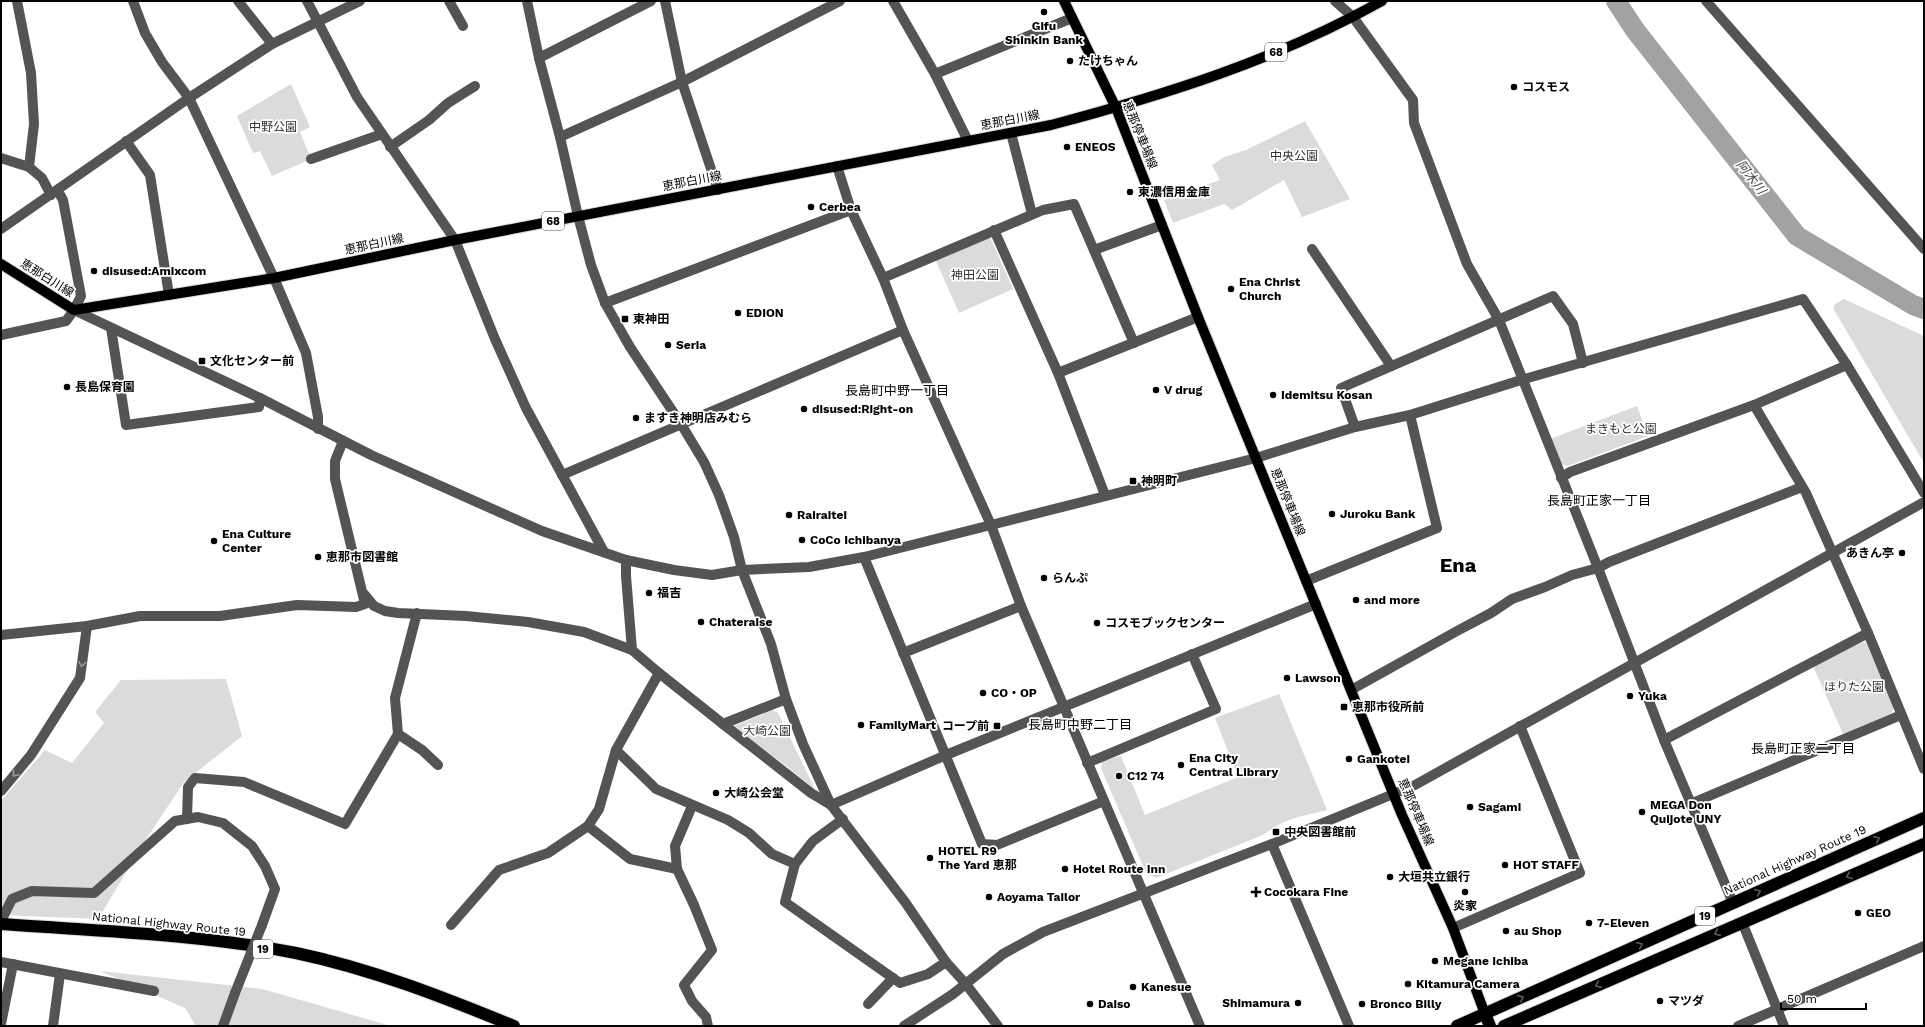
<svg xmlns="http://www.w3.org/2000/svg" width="1925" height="1027" font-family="'Work Sans','Noto Sans JP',sans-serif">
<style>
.green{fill:#dbdbdb}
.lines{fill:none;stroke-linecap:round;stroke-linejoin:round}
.river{stroke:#a2a2a2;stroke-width:20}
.major-casing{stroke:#dbdbdb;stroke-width:12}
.highway-casing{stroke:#dbdbdb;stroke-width:14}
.minor{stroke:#545454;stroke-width:10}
.major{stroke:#000;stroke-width:10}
.highway{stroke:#000;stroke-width:12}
.minor-bridge{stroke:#545454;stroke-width:10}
.oneway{stroke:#989898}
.oneway2{stroke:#595959}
.poi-dot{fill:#000;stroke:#fff;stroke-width:1.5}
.labels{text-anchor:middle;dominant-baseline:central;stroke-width:3.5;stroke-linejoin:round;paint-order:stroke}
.shield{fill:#fff;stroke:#4c4c4c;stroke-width:1}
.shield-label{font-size:11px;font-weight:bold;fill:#000}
.poi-label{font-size:12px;font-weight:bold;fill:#000;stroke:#fff;text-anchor:start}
.street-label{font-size:12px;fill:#000;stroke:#fff}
.park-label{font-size:12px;fill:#323232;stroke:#fff}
.water-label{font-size:13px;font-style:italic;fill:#434343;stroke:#fff}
.neighbourhood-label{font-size:13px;fill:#000;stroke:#fff}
.town-label{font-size:20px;font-weight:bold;fill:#000;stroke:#fff}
</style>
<rect width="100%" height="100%" fill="#fff"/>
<!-- green -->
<g class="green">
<path d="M291,84l19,43 -10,5 11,27 -39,17 -12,-25 -7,2 -16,-37z"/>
<path d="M1305,121l45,78 -48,18 -18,-37 -52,30 -8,-6 -51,19 -9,-23 56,-20 -8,-15 12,-8 22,-7z"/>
<path d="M990,237l23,52 -54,24 -23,-52z"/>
<path d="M1844,299l80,37v127l-91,-155 2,-4z"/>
<path d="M1637,406l11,30 -80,30 -7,-2 -11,-25z"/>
<path d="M1862,642l4,1 28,65 -2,5 -49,21 -30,-68z"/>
<path d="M226,679l16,57 -58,46 -39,59 -47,78 -97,-4v-114l44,-51 27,13 32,-40 -9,-11 26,-32z"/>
<path d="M1279,694l48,116c-25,6 -42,8 -64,25l-107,43 -10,-5 -45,-105 2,-7 18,-5 24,59 93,-38 -23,-59z"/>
<path d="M773,710l5,3 37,76 -30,-24 -53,-38z"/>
<path d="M100,971l162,18 129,37h-195l-11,-18z"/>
</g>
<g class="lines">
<!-- river -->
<path class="river" d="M1616,1l19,29 162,206 116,69 11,4"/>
<defs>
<g id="major">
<path d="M1064,1l52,107 82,209 204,498 51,113 32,86"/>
<path d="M1,264l73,46 200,-32 181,-38 596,-115c114,-30 228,-66 331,-124"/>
</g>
<g id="highway">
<path d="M1,924c98,7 199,10 295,29 76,16 147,44 218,73"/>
<path d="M1485,1014l5,12"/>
<path d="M1457,1026l467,-208"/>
<path d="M1504,1026l420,-182"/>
</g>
</defs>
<!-- major casing -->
<use href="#major" class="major-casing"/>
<!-- highway casing -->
<use href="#highway" class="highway-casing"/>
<!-- minor -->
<g class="minor">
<path d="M17,1l14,72 3,51 -5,43 13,11 9,17"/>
<path d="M133,1l12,32 17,29 27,36 85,180 32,75 12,64v12"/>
<path d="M238,1l34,43"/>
<path d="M307,1l50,96 98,143 40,99 31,69 78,144"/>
<path d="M449,1l14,25"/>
<path d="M527,1l12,57 21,79 18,79 13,49 14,38 25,44 51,77 23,38 15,33 15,42 8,33 29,74 15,55 17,45 28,61 74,97 41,60 19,21 33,43"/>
<path d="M665,1l17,81 36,108"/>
<path d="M893,1l42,73 33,67"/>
<path d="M1335,1l18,16 60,83 1,23 53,141 32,56 99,248 66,172 69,163"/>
<path d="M1706,1l218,248"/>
<path d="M539,58l112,-57"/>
<path d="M935,74l137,-56"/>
<path d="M1011,133l21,81"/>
<path d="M560,137l122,-55 158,-81"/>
<path d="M126,141l24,34 19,120"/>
<path d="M390,147l39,-27 19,-17 27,-17"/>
<path d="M1,158l28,9"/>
<path d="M311,159l71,-25"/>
<path d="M837,166l14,44 32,68 20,52 88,195 30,81 179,420"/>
<path d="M1,229l188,-131 83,-54 88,-43"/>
<path d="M994,230l64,143 47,122"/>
<path d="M1312,249l79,117"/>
<path d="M1094,250l68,-25"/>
<path d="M883,278l160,-68 31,-6 60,139"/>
<path d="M605,303l246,-93"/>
<path d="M74,310l186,88 111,57 171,76 84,29 48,10 38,5 30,-5 67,-3 55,-10 127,-32 265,-67 99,-31 55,-12 111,-35 282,-81 44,66 77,128"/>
<path d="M111,328l15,97 133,-18 1,-9"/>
<path d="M1,335l65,-14 8,-11 7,-14 -18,-96 -5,-9"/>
<path d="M1058,373l140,-56"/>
<path d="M1754,405l52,88 62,140 56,136"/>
<path d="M1355,427l-14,-39 212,-92 20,28 10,39"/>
<path d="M562,475l341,-145"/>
<path d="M1561,478l9,-6 184,-67 93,-40"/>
<path d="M864,557l118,287 15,1 107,-44"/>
<path d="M626,560v16l6,74"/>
<path d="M1306,581l131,-53 -27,-113"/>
<path d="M364,594l10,12 11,5 13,2 68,3 62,6 56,10 48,18 27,23 64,51 63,-25"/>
<path d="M1,635l86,-9 53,-10h80l77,-11 59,2 9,-3 -30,-125v-18l8,-20"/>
<path d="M903,653l118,-47"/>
<path d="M659,673l-43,77 -17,59 -11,17 42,33 47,10 17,36 18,45 -28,35 8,16 14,16 2,9"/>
<path d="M1351,690l106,-59 34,-18 21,-14 33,-12 27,-12 26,-7 11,-6 193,-75"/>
<path d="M723,724l88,69 20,12"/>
<path d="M398,734l24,16 16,15"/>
<path d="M1664,740l204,-107"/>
<path d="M616,750l40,39 72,31 21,13 23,21 23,10"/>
<path d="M1087,763l129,-54 -24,-55"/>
<path d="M1,791l30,-36 49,-77 7,-52"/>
<path d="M1690,804l211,-89"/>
<path d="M831,805l115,-50 370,-151"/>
<path d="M187,819l1,-32 7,-9 49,4 101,42 53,-90 -3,-36 22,-85"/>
<path d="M843,819l-30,22 -18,23 -10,38 115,81 28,-9 18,-12"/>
<path d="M1272,844l77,182"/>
<path d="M677,869l-2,-23 17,-40"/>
<path d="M1,921l11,-22 20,-8 62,2 81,-72 23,-4 25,6 29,23 13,20 10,23 -13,36"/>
<path d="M1742,922l42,104"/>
<path d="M451,925l48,-55 49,-17 40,-27"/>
<path d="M1453,928l127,-55 -60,-147"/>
<path d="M1,962l153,29"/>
<path d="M868,1004l25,-26"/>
<path d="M1,1024l12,-60"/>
<path d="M53,1026l7,-52"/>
<path d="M223,1026l12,-33"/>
<path d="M904,1026l49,-32 50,-40 40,-22 229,-88 143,-59 509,-283"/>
<path d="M1738,1026l186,-80"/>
</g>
<!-- major -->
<use href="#major" class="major"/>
<!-- highway -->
<use href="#highway" class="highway"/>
<!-- minor-bridge -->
<path class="minor-bridge" d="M235,993l27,-68"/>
</g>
<!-- one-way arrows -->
<defs><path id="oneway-chevron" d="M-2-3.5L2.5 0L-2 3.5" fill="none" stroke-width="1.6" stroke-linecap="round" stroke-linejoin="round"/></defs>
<g class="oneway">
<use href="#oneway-chevron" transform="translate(82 664) rotate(97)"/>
<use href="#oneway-chevron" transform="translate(15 774) rotate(130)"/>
</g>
<g class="oneway2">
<use href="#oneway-chevron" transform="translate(1877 839) rotate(-24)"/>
<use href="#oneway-chevron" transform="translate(1849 876) rotate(157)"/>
<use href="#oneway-chevron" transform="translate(1758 892) rotate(-24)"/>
<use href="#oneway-chevron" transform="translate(1717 933) rotate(156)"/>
<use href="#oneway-chevron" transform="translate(1640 945) rotate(-24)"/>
<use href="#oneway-chevron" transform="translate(1598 985) rotate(156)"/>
<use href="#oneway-chevron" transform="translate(1521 998) rotate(-24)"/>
</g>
<!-- markers -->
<g class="poi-dot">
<circle cx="1044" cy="12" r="4"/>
<circle cx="1070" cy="61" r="4"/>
<circle cx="1514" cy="87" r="4"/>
<circle cx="1067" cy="147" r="4"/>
<circle cx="1130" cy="192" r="4"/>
<circle cx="811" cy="207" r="4"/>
<circle cx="94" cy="271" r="4"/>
<circle cx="1231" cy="289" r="4"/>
<circle cx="738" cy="313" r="4"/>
<rect x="621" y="315" width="8" height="8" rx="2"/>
<circle cx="668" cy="345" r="4"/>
<rect x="198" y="357" width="8" height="8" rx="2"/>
<circle cx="67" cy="387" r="4"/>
<circle cx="1156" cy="390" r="4"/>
<circle cx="1273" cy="395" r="4"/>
<circle cx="804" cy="409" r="4"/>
<circle cx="636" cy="418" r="4"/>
<rect x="1129" y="477" width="8" height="8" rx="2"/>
<circle cx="1332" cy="514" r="4"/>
<circle cx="789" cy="515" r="4"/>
<circle cx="802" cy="540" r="4"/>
<circle cx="214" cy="541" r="4"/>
<circle cx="1902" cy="553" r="4"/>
<circle cx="318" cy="557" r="4"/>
<circle cx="1044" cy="578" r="4"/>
<circle cx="649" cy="593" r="4"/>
<circle cx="1356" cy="600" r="4"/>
<circle cx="701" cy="622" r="4"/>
<circle cx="1097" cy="623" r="4"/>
<circle cx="1287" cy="678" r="4"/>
<circle cx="983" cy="693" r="4"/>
<circle cx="1630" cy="696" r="4"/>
<rect x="1340" y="703" width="8" height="8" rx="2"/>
<circle cx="861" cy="725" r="4"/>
<rect x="993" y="722" width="8" height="8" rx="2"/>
<circle cx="1349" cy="759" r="4"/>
<circle cx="1181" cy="765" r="4"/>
<circle cx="1119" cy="776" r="4"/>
<circle cx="716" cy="793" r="4"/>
<circle cx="1470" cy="807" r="4"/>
<circle cx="1642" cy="812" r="4"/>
<rect x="1272" y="828" width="8" height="8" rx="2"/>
<circle cx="930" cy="858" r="4"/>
<circle cx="1505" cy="865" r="4"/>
<circle cx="1065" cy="869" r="4"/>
<circle cx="1390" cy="877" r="4"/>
<path d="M1254 886h4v4h4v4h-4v4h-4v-4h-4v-4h4z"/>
<circle cx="1465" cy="892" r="4"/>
<circle cx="989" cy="897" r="4"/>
<circle cx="1858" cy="913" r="4"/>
<circle cx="1589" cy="923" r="4"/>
<circle cx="1506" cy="931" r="4"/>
<circle cx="1435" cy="961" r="4"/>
<circle cx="1408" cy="984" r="4"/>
<circle cx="1133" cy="987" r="4"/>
<circle cx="1660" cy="1001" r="4"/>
<circle cx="1298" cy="1003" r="4"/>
<circle cx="1090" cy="1004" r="4"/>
<circle cx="1362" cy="1004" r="4"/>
</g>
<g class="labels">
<!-- shield labels -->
<g class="shield">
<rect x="1265" y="43" width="22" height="18" rx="3"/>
<rect x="542" y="212" width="22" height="18" rx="3"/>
<rect x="1695" y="907" width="20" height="18" rx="3"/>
<rect x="253" y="940" width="20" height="18" rx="3"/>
</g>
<g class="shield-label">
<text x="1276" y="52">68</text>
<text x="553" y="221">68</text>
<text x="1705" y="916">19</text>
<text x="263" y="949">19</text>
</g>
<!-- poi labels -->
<g class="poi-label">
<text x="1044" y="26" text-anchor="middle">Gifu<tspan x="1044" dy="14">Shinkin Bank</tspan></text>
<text x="1078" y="61">たけちゃん</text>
<text x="1522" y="87">コスモス</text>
<text x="1075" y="147">ENEOS</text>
<text x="1138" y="192">東濃信用金庫</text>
<text x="819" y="207">Cerbea</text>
<text x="102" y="271">disused:Amixcom</text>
<text x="1239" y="282">Ena Christ<tspan x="1239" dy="14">Church</tspan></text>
<text x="746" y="313">EDION</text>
<text x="633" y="319">東神田</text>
<text x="676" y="345">Seria</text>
<text x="210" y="361">文化センター前</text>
<text x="75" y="387">長島保育園</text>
<text x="1164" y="390">V drug</text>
<text x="1281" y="395">Idemitsu Kosan</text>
<text x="812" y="409">disused:Right-on</text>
<text x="644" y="418">ますき神明店みむら</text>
<text x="1141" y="481">神明町</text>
<text x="1340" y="514">Juroku Bank</text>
<text x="797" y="515">Rairaitei</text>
<text x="222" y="534">Ena Culture<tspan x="222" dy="14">Center</tspan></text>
<text x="810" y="540">CoCo Ichibanya</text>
<text x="1894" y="553" text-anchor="end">あきん亭</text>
<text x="326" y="557">恵那市図書館</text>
<text x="1052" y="578">らんぷ</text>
<text x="657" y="593">福吉</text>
<text x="1364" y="600">and more</text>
<text x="709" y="622">Chateraise</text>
<text x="1105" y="623">コスモブックセンター</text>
<text x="1295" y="678">Lawson</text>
<text x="991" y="693">CO・OP</text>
<text x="1638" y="696">Yuka</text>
<text x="1352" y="707">恵那市役所前</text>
<text x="869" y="725">FamilyMart</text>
<text x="989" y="726" text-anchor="end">コープ前</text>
<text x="1189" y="758">Ena City<tspan x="1189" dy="14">Central Library</tspan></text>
<text x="1357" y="759">Gankotei</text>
<text x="1127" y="776">C12 74</text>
<text x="724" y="793">大崎公会堂</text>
<text x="1650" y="805">MEGA Don<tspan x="1650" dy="14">Quijote UNY</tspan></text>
<text x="1478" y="807">Sagami</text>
<text x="1284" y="832">中央図書館前</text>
<text x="938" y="851">HOTEL R9<tspan x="938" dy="14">The Yard 恵那</tspan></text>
<text x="1513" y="865">HOT STAFF</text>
<text x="1073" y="869">Hotel Route Inn</text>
<text x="1398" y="877">大垣共立銀行</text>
<text x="1264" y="892">Cocokara Fine</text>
<text x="997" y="897">Aoyama Tailor</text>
<text x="1465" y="906" text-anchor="middle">炎家</text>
<text x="1866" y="913">GEO</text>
<text x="1597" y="923">7-Eleven</text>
<text x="1514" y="931">au Shop</text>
<text x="1443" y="961">Megane Ichiba</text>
<text x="1416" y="984">Kitamura Camera</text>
<text x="1141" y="987">Kanesue</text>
<text x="1668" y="1001">マツダ</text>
<text x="1290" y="1003" text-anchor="end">Shimamura</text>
<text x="1098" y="1004">Daiso</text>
<text x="1370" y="1004">Bronco Billy</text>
</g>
<!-- street labels -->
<g class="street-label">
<text transform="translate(1010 120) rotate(-11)">恵那白川線</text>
<text transform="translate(1140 135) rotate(68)">恵那停車場線</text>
<text transform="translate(692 181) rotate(-11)">恵那白川線</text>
<text transform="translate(374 244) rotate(-12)">恵那白川線</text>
<text transform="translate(47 278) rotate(32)">恵那白川線</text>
<text transform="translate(1288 502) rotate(68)">恵那停車場線</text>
<text transform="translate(1416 812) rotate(67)">恵那停車場線</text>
<text transform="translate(1795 860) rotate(-24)">National Highway Route 19</text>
<text transform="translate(169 924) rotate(6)">National Highway Route 19</text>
</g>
<!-- park labels -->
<g class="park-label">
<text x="273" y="127">中野公園</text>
<text x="1294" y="156">中央公園</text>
<text x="975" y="275">神田公園</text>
<text x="1621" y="429">まきもと公園</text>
<text x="1854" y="687">ほりた公園</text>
<text x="767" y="731">大崎公園</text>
</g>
<!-- water labels -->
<g class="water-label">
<text transform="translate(1751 177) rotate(52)">阿木川</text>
</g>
<!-- neighbourhood labels -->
<g class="neighbourhood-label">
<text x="897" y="390">長島町中野一丁目</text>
<text x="1599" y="500">長島町正家一丁目</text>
<text x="1080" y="724">長島町中野二丁目</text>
<text x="1803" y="748">長島町正家二丁目</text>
</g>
<!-- town labels -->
<g class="town-label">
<text x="1458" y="565">Ena</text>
</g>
</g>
<!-- border -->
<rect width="1925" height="1027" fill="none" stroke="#000000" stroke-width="4"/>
<!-- scale -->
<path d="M1781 1003v6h85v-6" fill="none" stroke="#000000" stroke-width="2"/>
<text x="1787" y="1003" font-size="12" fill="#000000" stroke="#ffffff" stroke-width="3" paint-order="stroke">50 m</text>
</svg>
